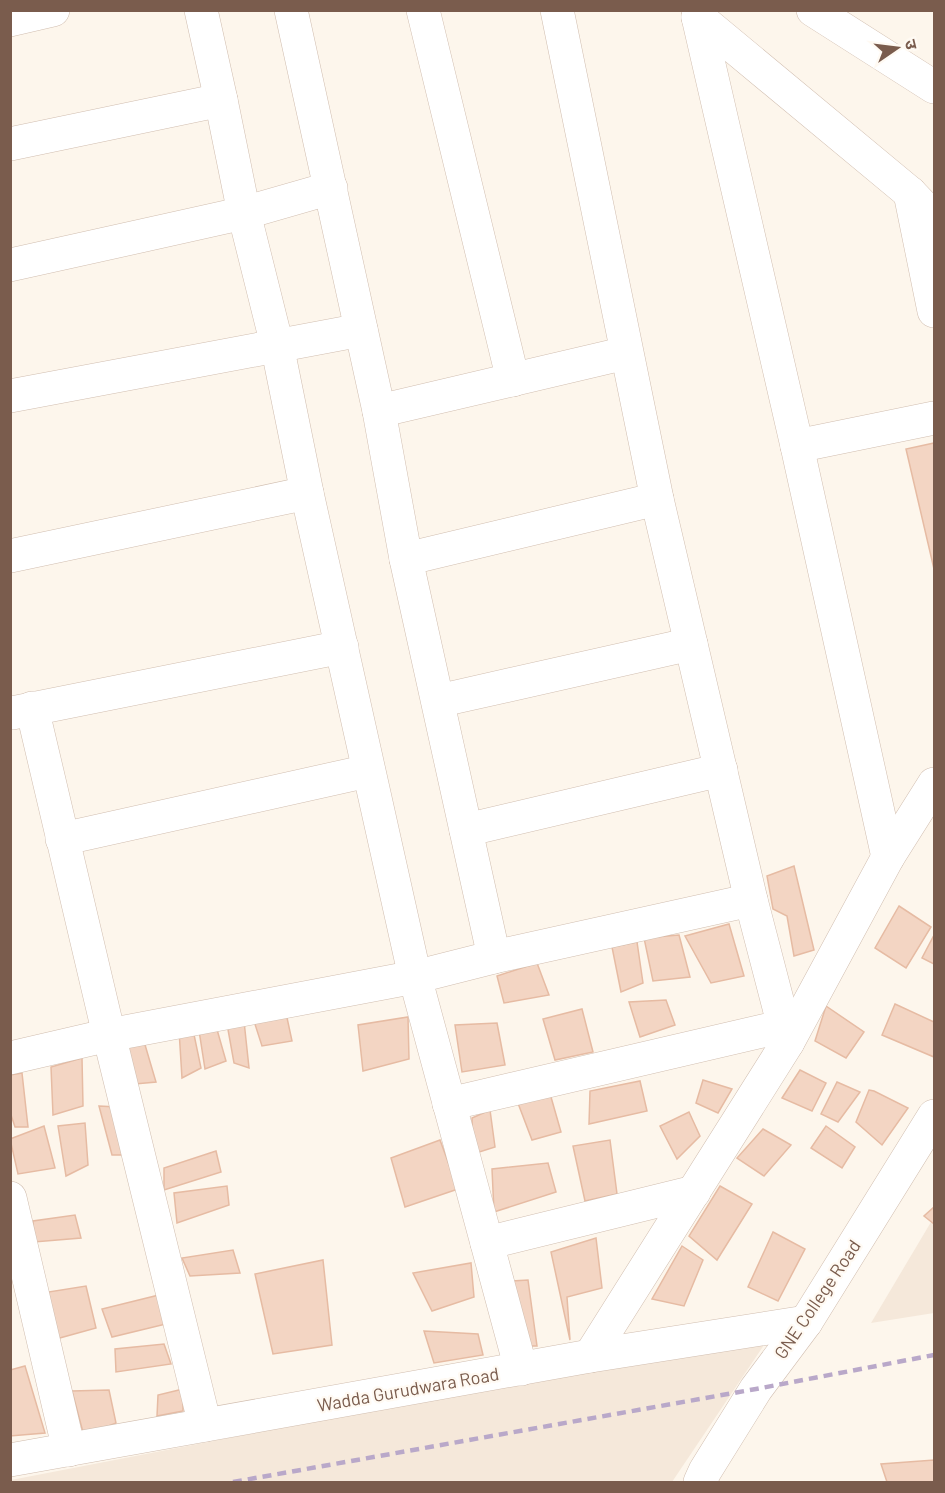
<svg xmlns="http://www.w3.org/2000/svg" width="945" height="1493" font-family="Barlow,'Noto Sans Devanagari',sans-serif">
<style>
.residential{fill:#f5e8da}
.building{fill:#f3d5c3;stroke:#e6bba3;stroke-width:1.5}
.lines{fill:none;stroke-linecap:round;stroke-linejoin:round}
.minor-casing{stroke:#d1beb0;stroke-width:34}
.minor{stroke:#fff;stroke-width:33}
.rail{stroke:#b9a8c9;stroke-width:4.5;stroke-dasharray:9 6;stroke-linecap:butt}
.labels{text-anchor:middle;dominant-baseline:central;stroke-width:4.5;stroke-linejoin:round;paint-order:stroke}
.street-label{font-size:18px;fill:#7a5c4d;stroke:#fffaf3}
</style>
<rect width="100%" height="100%" fill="#fdf6ec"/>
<!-- residential -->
<g class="residential">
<path d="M934,1217v96l-63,10z"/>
<path d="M772,1333l-100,149h-661v-2z"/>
</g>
<!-- building -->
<g class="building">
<path d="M934,443v126l-28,-120z"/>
<path d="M794,866l20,84 -20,6 -7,-40 -14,-7 -6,-33z"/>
<path d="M899,906l32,21 -25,41 -31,-20z"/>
<path d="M729,924l15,52 -33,7 -26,-47z"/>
<path d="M679,935l11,42 -37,4 -9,-43z"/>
<path d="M933,937l1,1v26l-12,-6z"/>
<path d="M637,942l6,41 -22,9 -9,-45z"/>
<path d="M537,963l12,32 -45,8 -7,-27z"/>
<path d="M666,1000l9,25 -35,12 -11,-35z"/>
<path d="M895,1004l39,18v35l-52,-22z"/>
<path d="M826,1006l38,26 -18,26 -31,-17z"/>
<path d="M582,1009l11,43 -38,8 -12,-41z"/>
<path d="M286,1013l6,28 -30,5 -9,-28z"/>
<path d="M408,1017l1,42 -46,12 -5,-46z"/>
<path d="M214,1019l12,42 -21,8 -7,-45z"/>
<path d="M244,1021l5,47 -15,-5 -7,-39z"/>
<path d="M497,1023l8,42 -43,7 -7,-47z"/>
<path d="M192,1025l9,43 -19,10 -3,-48z"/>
<path d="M143,1038l13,44 -21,2 -14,-41z"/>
<path d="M82,1058l1,48 -30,9 -2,-48z"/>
<path d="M800,1070l26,13 -14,28 -30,-13z"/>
<path d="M22,1073l6,54h-13l-5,-15v-37z"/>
<path d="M703,1080l29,9 -14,24 -22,-10z"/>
<path d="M640,1081l7,30 -58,13 1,-33z"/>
<path d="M837,1082l23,10 -22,30 -17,-8z"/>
<path d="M869,1090l5,1 34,17 -26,37 -26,-23z"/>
<path d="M551,1097l10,35 -29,8 -16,-42z"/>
<path d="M99,1106l18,1 5,48h-10z"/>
<path d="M490,1110l5,37 -22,7 -1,-36z"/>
<path d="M689,1112l11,24 -23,23 -17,-33z"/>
<path d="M85,1123l3,42 -22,11 -8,-50z"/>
<path d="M44,1126l11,42 -37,6 -8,-35z"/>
<path d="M826,1126l29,21 -13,21 -31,-20z"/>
<path d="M763,1129l28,16 -27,31 -27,-18z"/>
<path d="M440,1140l18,49 -53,18 -14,-49z"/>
<path d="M610,1140l7,54 -32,7 -12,-55z"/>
<path d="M216,1151l5,21 -57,18v-22z"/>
<path d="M548,1163l8,29 -62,20 -2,-43z"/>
<path d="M227,1186l2,19 -52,18 -3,-30z"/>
<path d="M720,1186l32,18 -35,56 -28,-24z"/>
<path d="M934,1207v17l-10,-8z"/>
<path d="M75,1215l6,23 -47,4 -1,-21z"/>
<path d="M773,1232l32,17 -27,52 -30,-14z"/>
<path d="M596,1238l6,50 -35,9 3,43 -19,-88z"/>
<path d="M682,1246l21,14 -19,46 -32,-7z"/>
<path d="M233,1250l7,23 -50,3 -8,-18z"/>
<path d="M323,1260l9,85 -59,9 -18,-80z"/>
<path d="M471,1263l3,34 -42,14 -19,-38z"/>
<path d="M528,1280l9,66h-12l-13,-65z"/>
<path d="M86,1286l10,42 -40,11 -14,-46z"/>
<path d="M159,1295l7,29 -54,13 -10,-28z"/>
<path d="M424,1331l54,3 5,21 -49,8z"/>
<path d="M164,1344l7,20 -55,8 -1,-23z"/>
<path d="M25,1366l20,67 -35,3v-66z"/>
<path d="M183,1389v22l-26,5 1,-21z"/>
<path d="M109,1390l7,33 -32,13 -12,-45z"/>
<path d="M934,1460v22h-47l-6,-18z"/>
</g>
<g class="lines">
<defs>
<g id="minor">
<path d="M201,10l20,90 23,113 33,132 30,148 108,484 106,392"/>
<path d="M291,10l88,401 27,148 88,398"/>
<path d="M423,10l90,370"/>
<path d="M557,10l100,489 94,401 37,142"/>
<path d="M701,10l-3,7 99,429 91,411"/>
<path d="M813,10l121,77"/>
<path d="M698,17l212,176 24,25"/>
<path d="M10,20l43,-10"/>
<path d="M10,144l211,-44"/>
<path d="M910,193l24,118"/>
<path d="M10,265l234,-52 87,-25"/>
<path d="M10,396l351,-66"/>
<path d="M379,411l247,-58"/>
<path d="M797,446l137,-28"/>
<path d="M10,556l297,-63"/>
<path d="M406,559l251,-60"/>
<path d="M438,701l253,-57"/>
<path d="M32,708l77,327 96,390"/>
<path d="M12,713l330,-66"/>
<path d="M466,830l255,-60"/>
<path d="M62,839l306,-68"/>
<path d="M10,1058l99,-23 306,-58 79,-20 257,-57"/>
<path d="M449,1104l335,-78"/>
<path d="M10,1198l59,252"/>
<path d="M487,1243l207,-51"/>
<path d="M590,1356l198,-314 100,-185 46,-73"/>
<path d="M10,1460l580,-104 216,-34"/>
<path d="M700,1482l5,-11 51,-82 50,-67 128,-206"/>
</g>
</defs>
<!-- minor casing -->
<use href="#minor" class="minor-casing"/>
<!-- minor -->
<use href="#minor" class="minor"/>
<!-- rail -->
<path class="rail" d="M233,1482l523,-93 178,-34"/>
</g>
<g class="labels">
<!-- street labels -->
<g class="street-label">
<text transform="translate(817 1299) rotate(-56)">GNE College Road</text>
<text transform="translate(408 1389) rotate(-10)">Wadda Gurudwara Road</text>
</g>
</g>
<!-- border -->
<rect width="945" height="1493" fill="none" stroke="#7a5c4d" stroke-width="24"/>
<!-- north arrow -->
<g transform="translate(897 48) rotate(76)" stroke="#fffaf3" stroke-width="4.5" paint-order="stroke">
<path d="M0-4.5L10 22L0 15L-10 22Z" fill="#7a5c4d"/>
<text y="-9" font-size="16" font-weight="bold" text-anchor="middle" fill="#7a5c4d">उ</text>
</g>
</svg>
